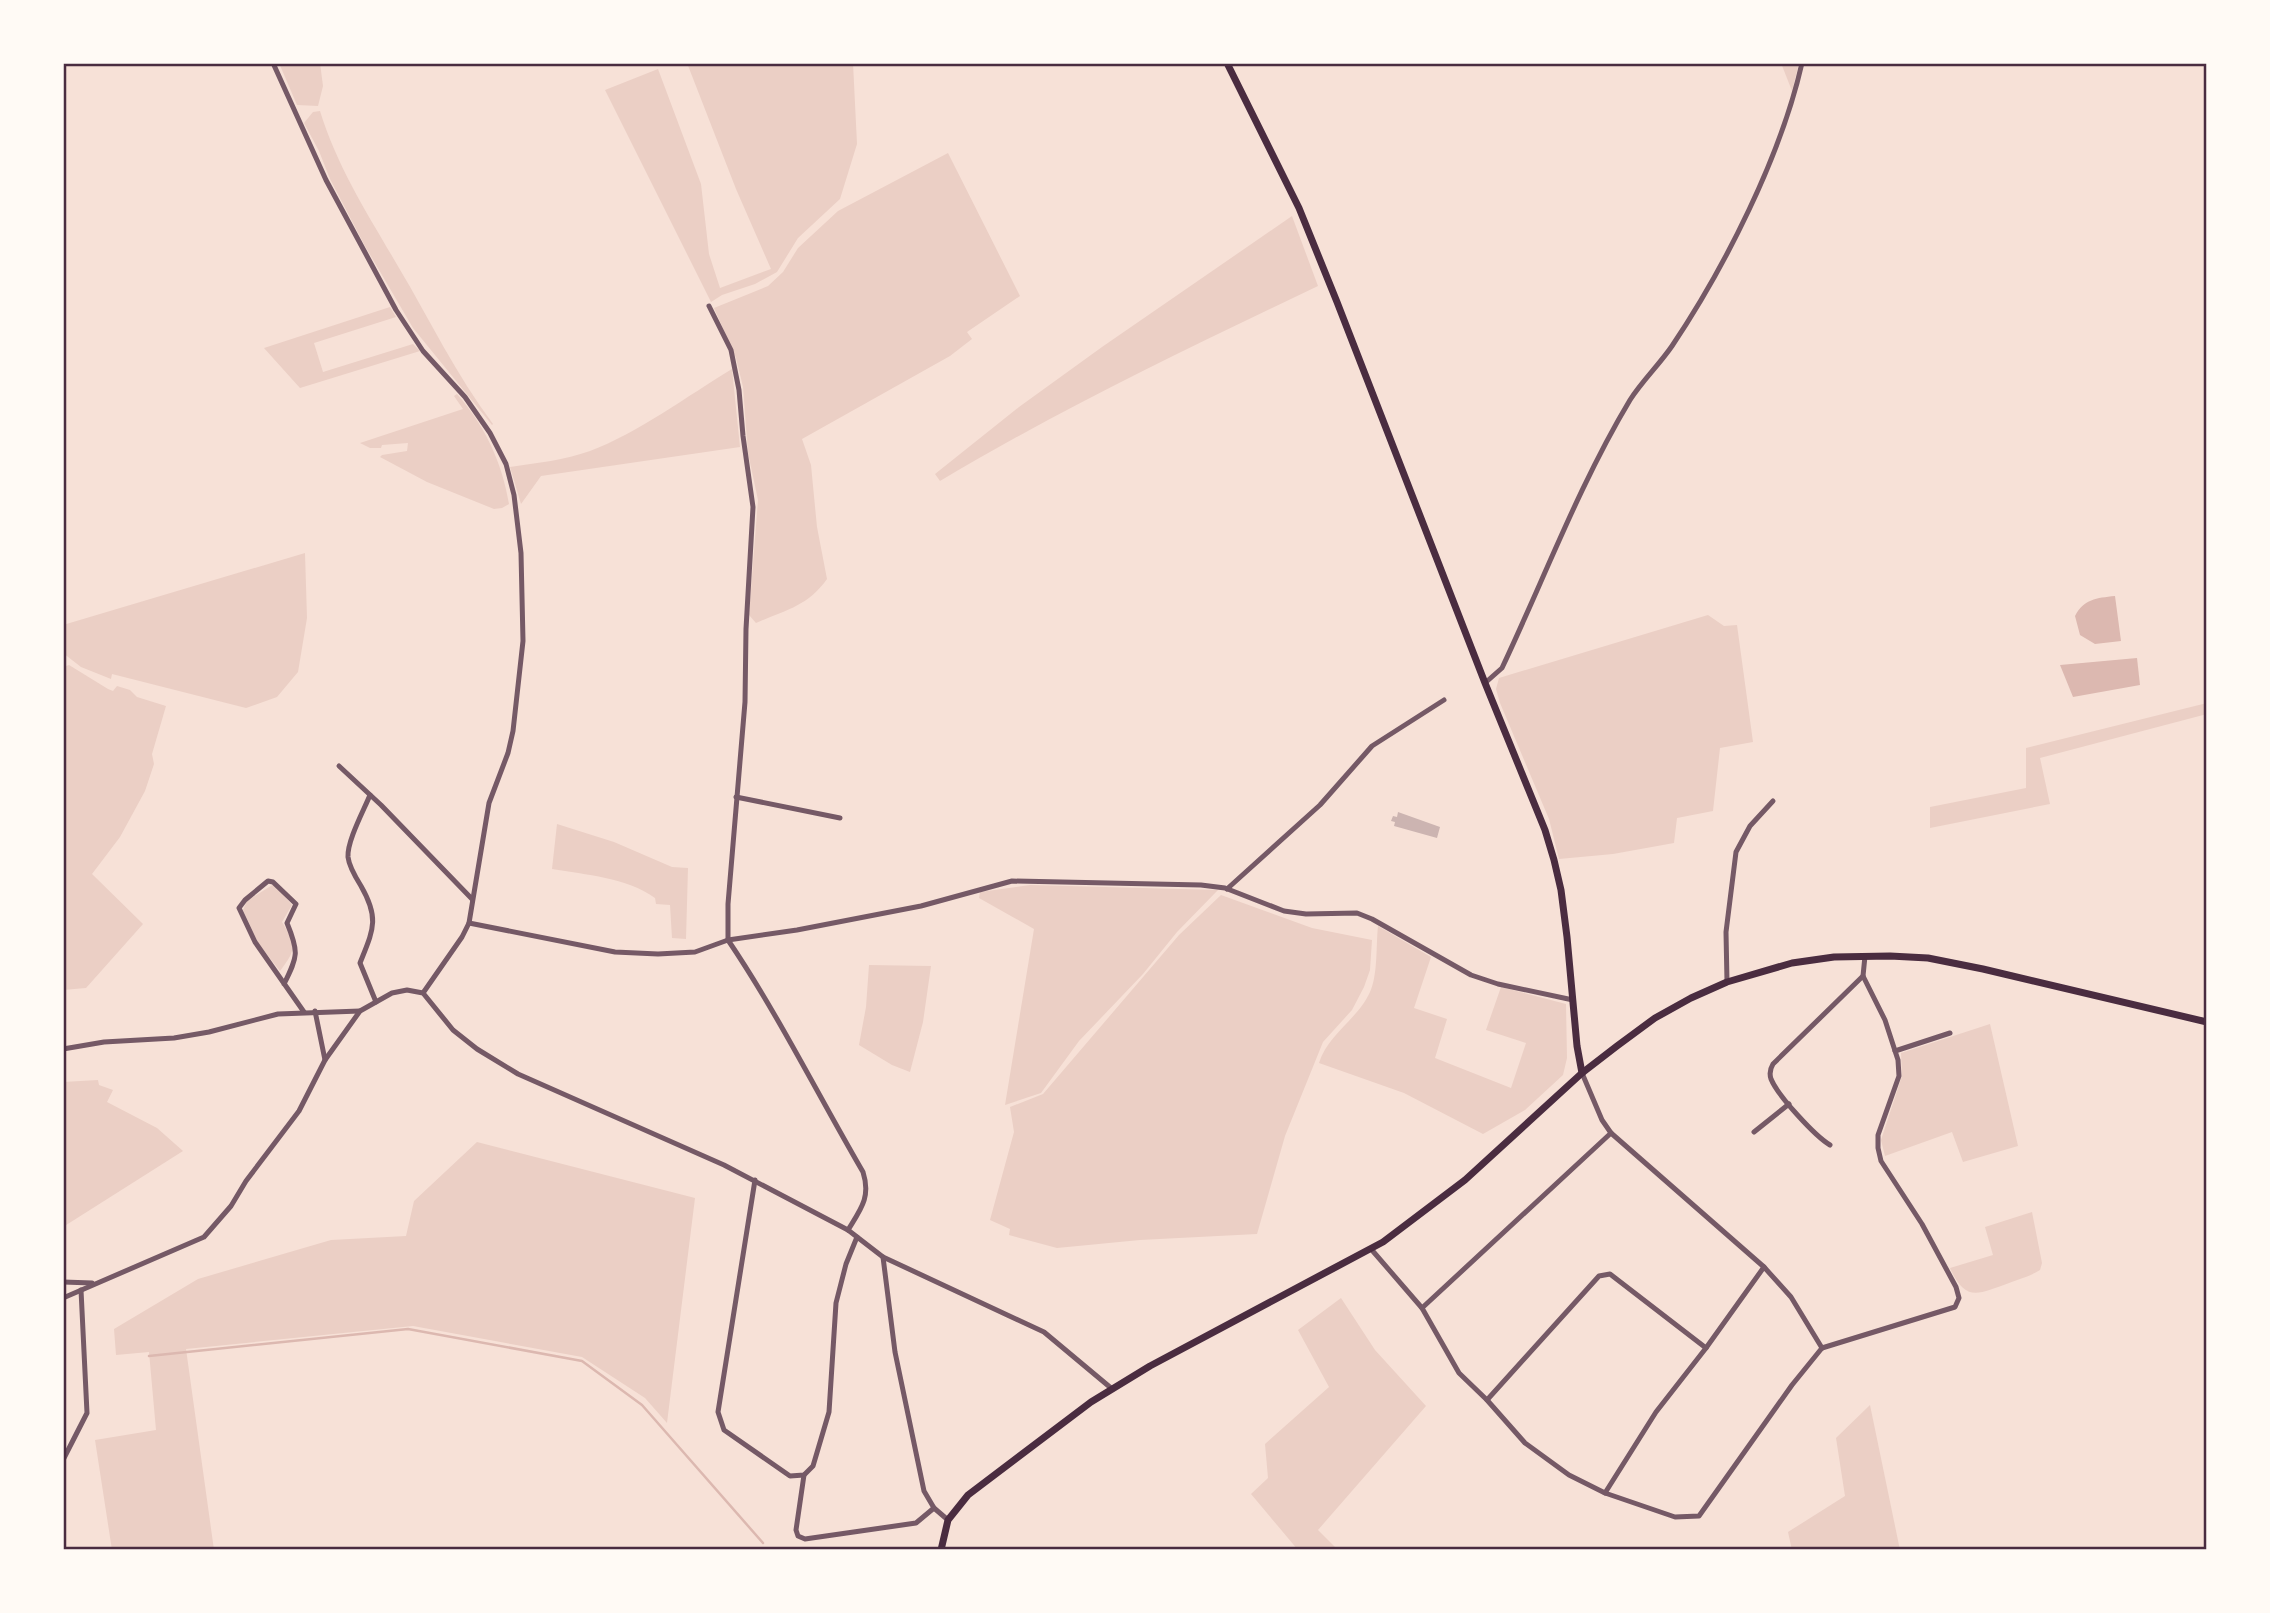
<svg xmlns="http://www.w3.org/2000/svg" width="2270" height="1613" font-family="'Playfair Display',serif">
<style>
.green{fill:#ebcfc5}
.water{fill:#dcb8b0}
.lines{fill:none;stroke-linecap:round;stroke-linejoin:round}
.stream{stroke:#dcb8b0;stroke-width:2.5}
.building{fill:#ccb4b1}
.minor{stroke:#755966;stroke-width:5}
.secondary{stroke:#4a2c40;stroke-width:7}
.neatline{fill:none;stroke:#4a2c40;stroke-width:2.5}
</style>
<rect width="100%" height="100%" fill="#f7e1d7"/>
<!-- green -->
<g class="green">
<path d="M279,63h41l3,23 -5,20 -21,-1z"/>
<path d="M687,63h166l4,81 -17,55 -42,39 -21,34 -22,12 -33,11 -11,7 -106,-212 53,-21 43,115 8,70 11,34 51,-19 -35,-80z"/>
<path d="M1781,63h18l-7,28z"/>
<path d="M320,111c18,58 49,105 79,157 31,52 57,107 94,156l-1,1 -79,-97 -48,-82 -35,-67 -11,-28 -15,-28 9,-11z"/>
<path d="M948,153l72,143 -53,36 5,7 -22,17 -148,83 9,26 6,62 10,52c-20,28 -42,31 -71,44l-7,-8 9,-115 -10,-47 -5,-66 -7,-29 -22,-50 54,-22 15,-14 15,-24 40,-37z"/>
<path d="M1292,216l26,70c-127,61 -256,122 -378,195l-5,-7 84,-67 83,-60z"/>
<path d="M390,307l6,10 -82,26 9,29 90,-28 7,7 -120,37 -36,-40z"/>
<path d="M732,369l8,78 -199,29 -20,28 -11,-37c27,-4 55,-7 80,-16 46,-17 99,-56 142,-82z"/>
<path d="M457,394c28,32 45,68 52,110l-7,4 -8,1 -67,-27 -47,-25 2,-2 25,-4 1,-8 -26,2 -1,3h-11l-10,-5 103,-34 -9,-13z"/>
<path d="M305,553l2,65 -9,54 -21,25 -31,11 -134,-34 -1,5 -30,-12 -18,-14v-28z"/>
<path d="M1708,615l16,11 13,-1 16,117 -33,6 -7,63 -36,7 -3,25 -61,11 -54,5 -10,-40 -49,-116 -4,-14 3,-11z"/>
<path d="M69,665l39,24 5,2 4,-5 13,4 7,7 29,9 -14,48 2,10 -9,27 -25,46 -28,37 51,50 -57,64 -23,2v-323z"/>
<path d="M2207,703v11l-167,44 10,46 -120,24v-21l96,-19v-40z"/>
<path d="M557,824l57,18 58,25 16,1 -2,71 -14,-1 -2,-33 -14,-1 -1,-6c-29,-21 -69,-23 -103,-29z"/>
<path d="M274,884l18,21 -10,17c14,23 15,27 -2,49l-22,-28 -15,-33 4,-9z"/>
<path d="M1030,885l188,5 -41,42 -34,42 -64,67 -38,52 -36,12 29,-176 -55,-31 1,-6z"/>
<path d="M1221,895l91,33 60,12 -2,30 -6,17 -12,23 -29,32 -38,94 -28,98 -117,6 -83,8 -48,-13 1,-6 -20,-9 24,-88 -4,-25 33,-13 136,-159z"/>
<path d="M1378,926l53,31 -17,51 33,11 -12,39 76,30 15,-45 -40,-13 15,-43 65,17 1,54 -4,17 -38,35 -42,24 -79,-41 -85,-30c9,-29 39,-44 51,-71 8,-17 6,-48 8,-66z"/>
<path d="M869,965l62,1 -8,56 -13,50 -18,-7 -33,-20 7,-38z"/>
<path d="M1990,1024l28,122 -55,16 -11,-30 -67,24 -4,-16 21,-64 -1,-23z"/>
<path d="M98,1080l1,5 14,5 -6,12 50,26 26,23 -120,76v-145z"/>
<path d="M477,1142l218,56 -28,225 -22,-25 -63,-41 -169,-31 -227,23 28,201h-102l-17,-110 61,-10 -7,-78 -33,3 -2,-26 84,-50 133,-39 75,-4 8,-35z"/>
<path d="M2032,1212l10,51 -2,7c-9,6 -21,9 -31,13 -31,11 -43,20 -59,-15l43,-13 -8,-28z"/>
<path d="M1341,1298l34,52 51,56 -108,124 20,20h-40l-47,-56 17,-16 -3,-34 64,-57 -31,-57z"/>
<path d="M1870,1405l30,145h-108l-4,-18 57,-36 -9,-58z"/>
</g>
<!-- water -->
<g class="water">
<path d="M2115,596l6,45 -26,3 -15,-9 -5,-19c9,-17 21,-18 40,-20z"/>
<path d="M2137,658l3,27 -67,12 -13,-32z"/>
</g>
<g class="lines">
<!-- stream -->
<path class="stream" d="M149,1356l259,-27 174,32 60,44 121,138"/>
</g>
<!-- building -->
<path class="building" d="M1398,812l42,15 -3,11 -43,-12 1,-4 -4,-1 2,-5 4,1z"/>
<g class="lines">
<!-- minor -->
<g class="minor">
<path d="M273,63l53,117 70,130 27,41 42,46 25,36 16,31 8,31 7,58 2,88 -10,90 -5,22 -19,50 -20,120 -7,14 -39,56"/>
<path d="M709,306l22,44 8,40 4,46 10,71 -7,122 -1,73 -17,202v36"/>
<path d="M1485,683l17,-15c42,-89 77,-183 128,-268 12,-19 29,-35 42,-54 53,-79 109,-190 130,-283"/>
<path d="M339,766l42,39 91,94"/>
<path d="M370,795c-6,15 -23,46 -22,62 1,9 8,21 13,29 19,33 12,44 -1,77l16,39"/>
<path d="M736,797l104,21"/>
<path d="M1227,889l93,-84 52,-59 72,-46"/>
<path d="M469,923l146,29 43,2 37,-2 33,-12 69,-10 124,-24 91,-25 189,4 24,3 59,23 22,3 51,-1 15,6 99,56 27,9 75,16"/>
<path d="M728,940c50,74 90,155 135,232 8,25 -2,37 -15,58"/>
<path d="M1727,982l-1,-50 10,-80 14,-26 23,-25"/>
<path d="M284,984c14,-28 15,-32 3,-61l9,-19 -23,-22 -5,-1 -23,19 -6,8 16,34 49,70"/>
<path d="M315,1011l10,49"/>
<path d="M63,1049l41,-7 70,-4 35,-6 69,-18 82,-3"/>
<path d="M1895,1051l55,-18"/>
<path d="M1582,1073l20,47 9,13 153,134 27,30 31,51"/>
<path d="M1754,1132l35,-28"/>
<path d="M1830,1145c-15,-9 -52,-49 -59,-66 -2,-6 -1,-10 2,-15l90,-88"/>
<path d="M755,1180l-37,232 6,18 66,46 14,-1 9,-9 16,-54 7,-109 10,-39 11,-27"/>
<path d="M1371,1249l51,59 37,65 28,27 38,43 44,32 36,18 70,24 24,-1 93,-131 30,-37"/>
<path d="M883,1257l12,95 29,139 10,17 14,12"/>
<path d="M63,1282l29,1"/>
<path d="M63,1298l141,-61 27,-31 15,-25 53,-70 26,-51 35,-49 32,-18 15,-3 16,3 30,37 24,19 41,25 206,91 124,65 35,27 161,75 67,56"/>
<path d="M1422,1308l189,-175"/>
<path d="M1822,1348l133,-41 4,-9 -3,-11 -34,-63 -41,-63 -3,-13v-13l21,-59 -1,-16 -13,-40 -22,-44 2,-20"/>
<path d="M1487,1400l112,-124 11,-2 96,74"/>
<path d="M63,1460l24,-47 -6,-123"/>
<path d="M804,1475l-8,55 2,6 7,3 111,-16 18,-15"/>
<path d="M1605,1493l51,-81 50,-64 58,-81"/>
</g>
<!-- secondary -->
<g class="secondary">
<path d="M1227,63l72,145 38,94 148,381 60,147 9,30 7,30 6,47 10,109 5,27"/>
<path d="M941,1550l7,-30 20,-25 123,-93 59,-36 233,-124 82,-62 117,-107 35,-27 38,-28 36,-20 36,-16 65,-19 42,-6 56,-1 38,2 55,11 224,53"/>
</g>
</g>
<!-- border -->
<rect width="2270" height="1613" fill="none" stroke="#fffaf5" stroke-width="130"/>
<rect x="65" y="65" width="2140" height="1483" class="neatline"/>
</svg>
